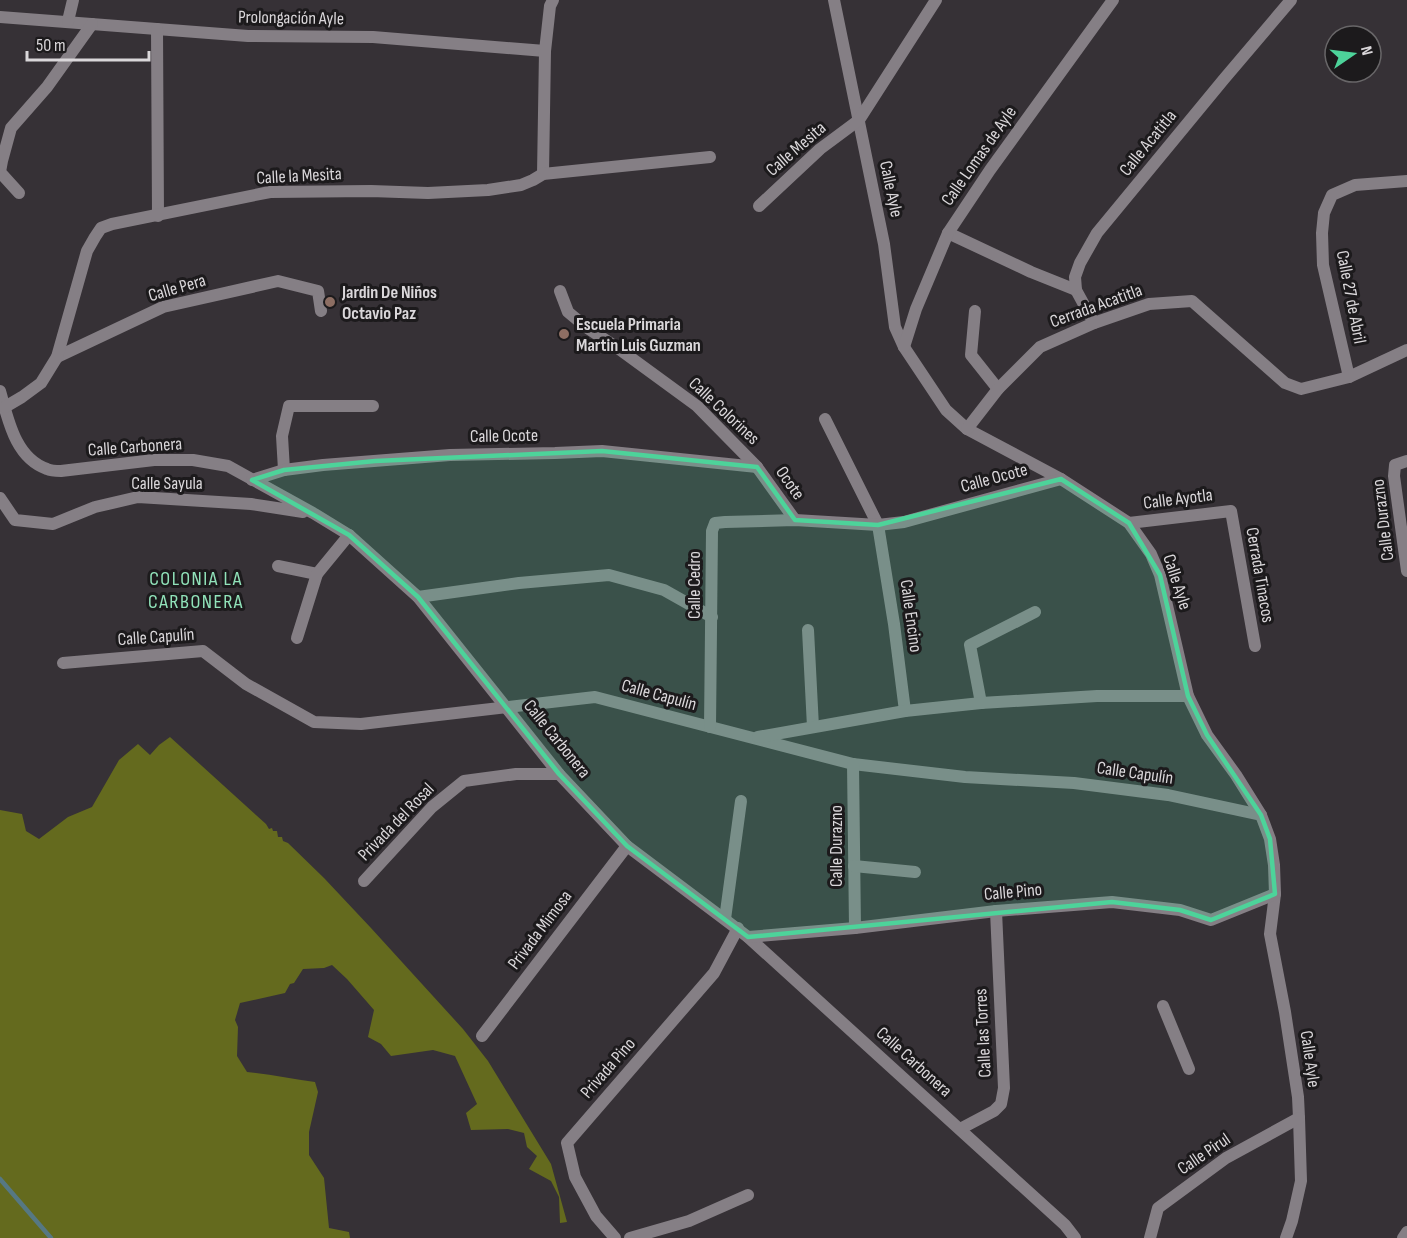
<svg xmlns="http://www.w3.org/2000/svg" width="1407" height="1238" font-family="'Sofia Sans Condensed',sans-serif">
<style>
.forest{fill:#646a1e}
.lines{fill:none;stroke-linecap:round;stroke-linejoin:round}
.stream{stroke:#567883;stroke-width:4.5}
.street{stroke:#857f85;stroke-width:12}
.marked{fill:#4dd39a;fill-opacity:0.2;stroke:#4dd39a;stroke-width:4.5;stroke-linejoin:round}
.education-dot{fill:#8d6e63;stroke:#1c1a1c;stroke-width:2}
.labels{text-anchor:middle;dominant-baseline:central;stroke-width:6;stroke-linejoin:round;paint-order:stroke}
.street-label{font-size:18px;fill:#dad7da;stroke:#1c1a1c}
.poi-label{font-size:18px;font-weight:bold;fill:#dad7da;stroke:#1c1a1c;text-anchor:start}
.neighbourhood-label{font-size:20px;letter-spacing:1.5px;fill:#91e3ba;stroke:#1c1a1c}
</style>
<rect width="100%" height="100%" fill="#363136"/>
<!-- forest -->
<path class="forest" d="M170,737l96,87 3,5 3,-1 1,3h4l1,6h4l1,4 5,2 36,35 47,50 92,101 25,32 63,103 16,58 -7,1 -1,-26 -8,-16 -22,-12 8,-13 -10,-9 -3,-14 -16,-4 -37,1 -5,-17 11,-9 -22,-48 -22,-6 -42,6 -10,-12 -13,-7 6,-27 -27,-31 -15,-14 -8,3 -21,1 -9,14 -4,1 -5,9 -45,10 -5,17 3,7 -1,29 10,16c23,2 45,7 68,10l3,10 -9,40v23l15,23 5,50 20,4 1,6h-350v-428l22,4 4,17 13,8 29,-22 24,-10 27,-47 19,-16 12,11 9,-10z"/>
<g class="lines">
<!-- stream -->
<path class="stream" d="M0,1179l51,59"/>
<!-- street -->
<g class="street">
<path d="M834,0l50,244 11,83 9,20 42,63 21,19 94,50 68,44 22,31 9,21 28,121 19,39 29,40 25,40 9,24 4,26 1,29 -5,40 15,78 13,85 1,21 2,63 -9,40 -6,17"/>
<path d="M0,17l248,19 125,1 172,14"/>
<path d="M68,21l5,-21"/>
<path d="M157,29l1,187"/>
<path d="M543,174l2,-123 5,-45 3,-6"/>
<path d="M19,193l-19,-21 2,-11 9,-33 36,-41 45,-63"/>
<path d="M759,206l61,-57 39,-29 77,-120"/>
<path d="M948,233l83,39 45,18"/>
<path d="M560,291l8,21 18,15 33,22 78,57 60,61 38,53"/>
<path d="M975,311l-4,44 27,34"/>
<path d="M1094,323l-18,-33 -1,-13 5,-14 17,-30 127,-154 67,-79"/>
<path d="M904,347l12,-38 32,-76 42,-63 123,-170"/>
<path d="M57,357l106,-50 115,-26 40,10 3,20"/>
<path d="M1349,377l-26,-112 -1,-32 2,-20 8,-18 23,-10 52,-4"/>
<path d="M0,391c8,28 15,67 47,78 4,2 10,2 14,2l93,-11h39l35,6 85,47 36,22 69,62 141,177 68,72 121,91 317,288 10,13"/>
<path d="M5,407l17,-10 19,-14 16,-26 30,-106 8,-14 6,-9 11,-4 158,-32 101,-1 57,2 60,-3 33,-5 12,-5 10,-6 167,-17"/>
<path d="M825,419l53,106 16,99 11,87"/>
<path d="M967,429l31,-40 42,-42 54,-24 55,-19 43,-3 93,82 16,6 48,-12 58,-27"/>
<path d="M1407,461l-12,4 -1,11 13,95"/>
<path d="M284,470l-2,-34 7,-30h84"/>
<path d="M252,480l32,-10 39,-5 127,-10 105,-2 47,-2 155,16"/>
<path d="M0,498l15,22 38,4 42,-17 43,-10 113,7 52,8"/>
<path d="M1129,523l102,-12 24,135"/>
<path d="M278,566l39,8"/>
<path d="M418,597l101,-14 90,-8 55,15 48,27"/>
<path d="M808,630l5,97"/>
<path d="M297,638l20,-64 32,-39"/>
<path d="M63,663l140,-12 43,33 68,38 47,2 234,-27 258,67 112,13 109,6 94,12 93,20"/>
<path d="M981,703l-11,-58 65,-33"/>
<path d="M710,727l2,-196 3,-8 10,-1 70,-2 83,5 26,-3 157,-43"/>
<path d="M758,737l147,-26 76,-8 116,-7h91"/>
<path d="M853,764l2,164"/>
<path d="M854,866l61,6"/>
<path d="M364,881l68,-74 32,-26 52,-7h43"/>
<path d="M725,919l16,-118"/>
<path d="M748,937l107,-9 141,-17 116,-9 68,8 31,10 64,-26"/>
<path d="M1163,1006l26,63"/>
<path d="M482,1036l145,-190"/>
<path d="M960,1129l34,-18 7,-7 3,-16 -8,-177"/>
<path d="M615,1238l-19,-22 -21,-39 -8,-34 147,-170 24,-45"/>
<path d="M630,1238l59,-17 59,-26"/>
<path d="M1150,1238l8,-30 68,-50 73,-40"/>
<path d="M1403,1238l4,-6"/>
</g>
</g>
<!-- marked area -->
<path class="marked" d="M602,451l155,16 38,53 83,5 183,-46 68,44 31,52 28,121 19,39 54,80 9,24 5,55 -64,26 -31,-10 -68,-8 -364,35 -121,-91 -68,-72 -141,-177 -69,-62 -97,-55 32,-10 91,-9z"/>
<!-- markers -->
<g class="education-dot">
<circle cx="330" cy="302" r="6"/>
<circle cx="564" cy="334" r="6"/>
</g>
<g class="labels">
<!-- street labels -->
<g class="street-label">
<text transform="translate(291 18) rotate(1)">Prolongación Ayle</text>
<text transform="translate(1148 143) rotate(-51)">Calle Acatitla</text>
<text transform="translate(796 149) rotate(-41)">Calle Mesita</text>
<text transform="translate(979 156) rotate(-55)">Calle Lomas de Ayle</text>
<text transform="translate(299 176) rotate(-3)">Calle la Mesita</text>
<text transform="translate(891 189) rotate(78)">Calle Ayle</text>
<text transform="translate(177 288) rotate(-16)">Calle Pera</text>
<text transform="translate(1351 297) rotate(79)">Calle 27 de Abril</text>
<text transform="translate(1096 306) rotate(-20)">Cerrada Acatitla</text>
<text transform="translate(724 411) rotate(43)">Calle Colorines</text>
<text transform="translate(504 436) rotate(-1)">Calle Ocote</text>
<text transform="translate(135 447) rotate(-4)">Calle Carbonera</text>
<text transform="translate(994 478) rotate(-15)">Calle Ocote</text>
<text x="167" y="483">Calle Sayula</text>
<text transform="translate(790 483) rotate(55)">Ocote</text>
<text transform="translate(1178 499) rotate(-7)">Calle Ayotla</text>
<text transform="translate(1383 520) rotate(-97)">Calle Durazno</text>
<text transform="translate(1260 575) rotate(80)">Cerrada Tinacos</text>
<text transform="translate(1177 582) rotate(72)">Calle Ayle</text>
<text transform="translate(694 585) rotate(-90)">Calle Cedro</text>
<text transform="translate(911 616) rotate(82)">Calle Encino</text>
<text transform="translate(156 637) rotate(-4)">Calle Capulín</text>
<text transform="translate(659 695) rotate(15)">Calle Capulín</text>
<text transform="translate(557 739) rotate(51)">Calle Carbonera</text>
<text transform="translate(1135 773) rotate(8)">Calle Capulín</text>
<text transform="translate(396 822) rotate(-46)">Privada del Rosal</text>
<text transform="translate(836 846) rotate(-90)">Calle Durazno</text>
<text transform="translate(1013 892) rotate(-5)">Calle Pino</text>
<text transform="translate(540 930) rotate(-53)">Privada Mimosa</text>
<text transform="translate(983 1033) rotate(-93)">Calle las Torres</text>
<text transform="translate(1310 1059) rotate(82)">Calle Ayle</text>
<text transform="translate(914 1062) rotate(42)">Calle Carbonera</text>
<text transform="translate(608 1068) rotate(-49)">Privada Pino</text>
<text transform="translate(1204 1154) rotate(-34)">Calle Pirul</text>
</g>
<!-- poi labels -->
<g class="poi-label">
<text x="342" y="292">Jardin De Niños<tspan x="342" dy="21">Octavio Paz</tspan></text>
<text x="576" y="324">Escuela Primaria<tspan x="576" dy="21">Martin Luis Guzman</tspan></text>
</g>
<!-- neighbourhood labels -->
<g class="neighbourhood-label">
<text x="196" y="579">COLONIA LA<tspan x="196" dy="23">CARBONERA</tspan></text>
</g>
</g>
<!-- north arrow -->
<g transform="translate(1353 54) rotate(76)"><circle r="28" fill="#1c1a1c" stroke="#686668" stroke-width="1.5"/>
<path d="M0-4.5L10 22L0 15L-10 22Z" fill="#4dd39a"/>
<text y="-9" font-size="16" font-weight="bold" text-anchor="middle" fill="#dad7da">N</text>
</g>
<!-- scale -->
<path d="M27 51v9h122v-9" fill="none" stroke="#dad7da" stroke-width="3"/>
<text x="36" y="51" font-size="18" fill="#dad7da" stroke="#1c1a1c" stroke-width="4.5" paint-order="stroke">50 m</text>
</svg>
